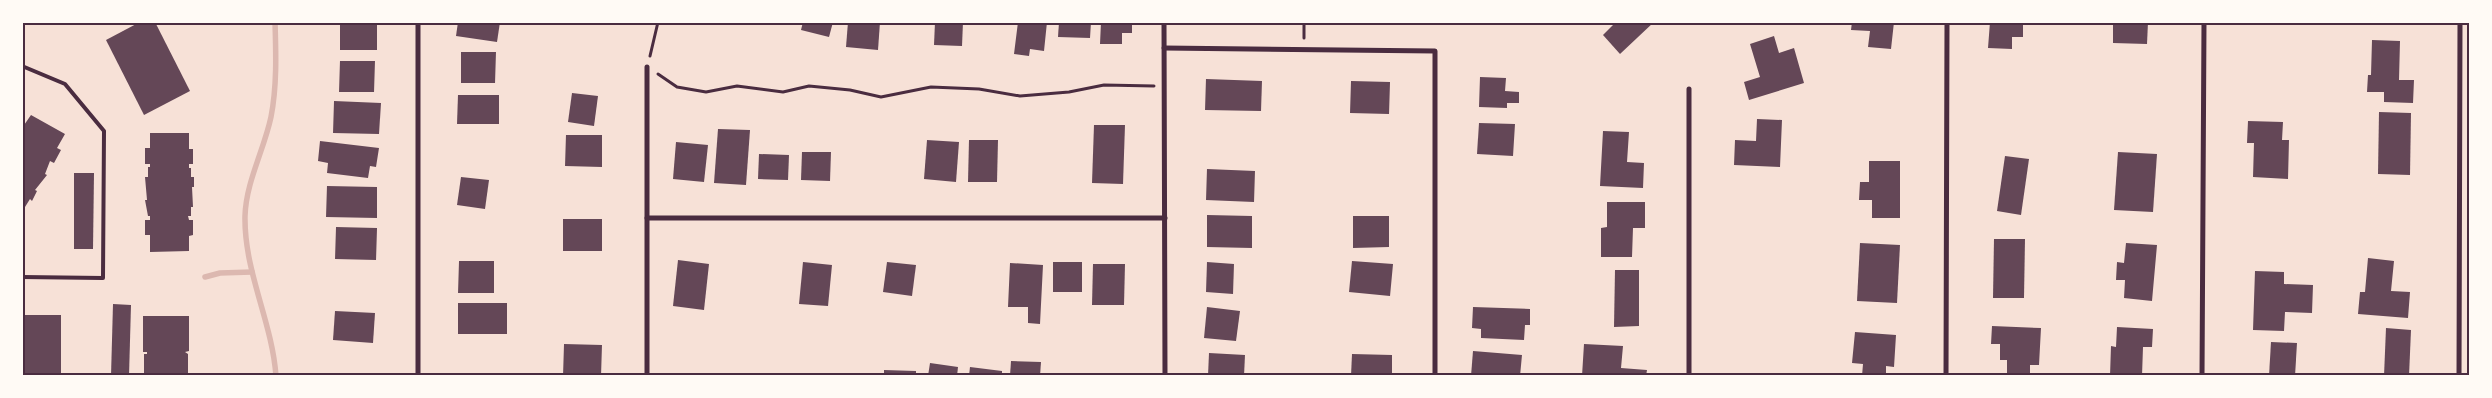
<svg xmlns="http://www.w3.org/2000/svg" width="2492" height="398" font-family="Rubik,sans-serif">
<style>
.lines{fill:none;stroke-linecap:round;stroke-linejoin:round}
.stream{stroke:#dcb8b0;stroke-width:5.5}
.building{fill:#644757}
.path{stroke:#4a2c40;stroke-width:3}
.service{stroke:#4a2c40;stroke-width:4}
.minor{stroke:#4a2c40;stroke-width:5}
.neatline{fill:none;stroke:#4a2c40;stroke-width:2}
</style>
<rect width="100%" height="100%" fill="#f7e1d7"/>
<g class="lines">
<!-- stream -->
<g class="stream">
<path d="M275,22c1,32 2,64 -4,95 -7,33 -25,65 -26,99 -1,56 27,105 31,160"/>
<path d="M205,277l15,-4 32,-1"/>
</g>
</g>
<!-- building -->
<g class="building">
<path d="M140,22h15l35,69 -46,24 -38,-75z"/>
<rect x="340" y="22" width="37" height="28"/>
<path d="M458,22h42l-3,20 -41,-6z"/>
<path d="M803,22h30l-4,15 -28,-7z"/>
<path d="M848,22h32l-2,28 -32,-3z"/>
<path d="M935,22h28l-1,24 -28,-1z"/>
<path d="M1018,22h29l-3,29 -14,-2 -1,7 -15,-2z"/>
<path d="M1059,22h32l-1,16 -32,-1z"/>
<path d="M1101,22h31v11h-10v11h-22z"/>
<path d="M1616,22h38l-34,32 -17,-19z"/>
<rect x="1674" y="22" width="21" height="2"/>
<path d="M1852,22h42l-3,27 -23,-2 2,-16 -19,-1z"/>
<path d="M1990,22h33v15h-11v12l-24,-1z"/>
<path d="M2113,22h35l-1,22 -34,-1z"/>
<path d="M1774,36l5,17 15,-5 10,35 -55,17 -5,-18 16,-5 -10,-33z"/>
<path d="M2372,40l28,1 -1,39h15l-1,23 -29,-1v-10h-17l1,-17h3z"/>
<path d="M461,52h35l-1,31h-34z"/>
<path d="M340,61h35l-1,31h-35z"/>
<path d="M1480,77l26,1 -1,13 14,1v11h-12v5l-28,-1z"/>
<path d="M1206,79l56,2 -1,30 -56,-1z"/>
<path d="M1351,81l39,1 -1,32 -39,-1z"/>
<path d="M572,93l26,3 -4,30 -26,-4z"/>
<path d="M458,95h41v29h-42z"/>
<path d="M334,101l47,2 -2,31 -46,-1z"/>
<path d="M2379,112l32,1 -1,62 -32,-1z"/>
<path d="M31,115l34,19 -8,14 4,2 -7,13 -4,-2 -5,13 2,1 -12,15 2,1 -5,10 -2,-2 -5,8 -3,-1v-78z"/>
<path d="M1757,119l25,1 -2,47 -46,-2 1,-25 21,1z"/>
<path d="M2248,121l35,1 -1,18h7l-1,39 -35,-2 1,-34h-7z"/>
<path d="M1479,123l36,1 -2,32 -36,-2z"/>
<path d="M1094,125h31l-2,59 -31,-1z"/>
<path d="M718,129l32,1 -4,55 -32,-2z"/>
<path d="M1603,131l26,1 -2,30 17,1 -1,25 -43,-2z"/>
<path d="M150,133h39v16h4v15h-4v4h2v9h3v10h-2l1,20h-2v9h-3l1,4h4v15l-4,1v15l-39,1v-17h-5v-15h5v-4h-2l-3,-16h2l-2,-23h3v-10h2v-3h-5v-16h5z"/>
<path d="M566,135h36v32l-37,-1z"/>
<path d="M927,140l32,2 -3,40 -32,-3z"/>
<path d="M969,140h29l-1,42h-29z"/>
<path d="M320,141l59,7 -3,19 -6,-1 -2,12 -41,-5 1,-10 -10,-2z"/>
<path d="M676,142l32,3 -4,37 -31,-3z"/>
<path d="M802,152h29l-1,29 -29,-1z"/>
<path d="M2118,152l39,2 -4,58 -39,-2z"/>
<path d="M759,154l30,1 -1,25 -30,-1z"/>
<path d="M2005,156l24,3 -8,56 -24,-4z"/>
<path d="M1869,161h31v57h-28v-18h-13l1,-18h9z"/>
<path d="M1207,169l48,2 -1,31 -48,-2z"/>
<path d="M74,173h20l-1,76h-19z"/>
<path d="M461,177l28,3 -4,29 -28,-4z"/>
<path d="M327,186l50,1v31l-51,-1z"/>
<path d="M1607,202h38v26h-12l-1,29h-31v-29l6,-1z"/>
<path d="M1207,215l45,1v32l-45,-1z"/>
<path d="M1353,216h36v31l-36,1z"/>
<rect x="563" y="219" width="39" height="32"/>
<path d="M336,227l41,1 -1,32 -41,-1z"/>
<path d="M1994,239h31l-1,59h-31z"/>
<path d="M1860,243l40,2 -3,58 -40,-2z"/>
<path d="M2126,243l31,2 -5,56 -28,-3 1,-18h-9l1,-18 7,1z"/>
<path d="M2368,258l26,3 -3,30 19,1 -2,26 -50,-4 2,-22h5z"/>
<path d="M678,260l31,4 -5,46 -31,-4z"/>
<path d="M459,261h35v32h-36z"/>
<path d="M1352,261l41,3 -3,32 -41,-4z"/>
<path d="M803,262l29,3 -4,41 -29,-2z"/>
<path d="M887,262l29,3 -4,31 -29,-4z"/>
<rect x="1053" y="262" width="29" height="30"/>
<path d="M1207,262l27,2 -1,30 -27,-2z"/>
<path d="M1010,263l33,2 -3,59 -12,-1v-16h-20z"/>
<path d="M1093,264h32l-1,41h-32z"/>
<path d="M1615,270h24v56l-25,1z"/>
<path d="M2255,271l29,1v12l29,1 -1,28 -27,-1 -1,19 -31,-1z"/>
<rect x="458" y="303" width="49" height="31"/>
<path d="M113,304l18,1 -2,71h-18z"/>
<path d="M1207,307l33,4 -4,30 -32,-3z"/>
<path d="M1473,307l57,2v16h-5l-1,15 -43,-2v-9l-9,-1z"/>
<path d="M335,311l40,2 -2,30 -40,-3z"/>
<rect x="22" y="315" width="39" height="61"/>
<path d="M143,316h46v35l-4,1 3,2v22h-44v-22h3v-2h-4z"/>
<path d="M1992,326l49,2 -2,37h-9v11h-23v-16h-7v-16h-9z"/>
<path d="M2117,327l36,2 -1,18h-9l-1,29h-32l1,-30 5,1z"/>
<path d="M2386,328l25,2 -2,46h-25z"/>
<path d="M1855,332l41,3 -2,32 -8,-1v10h-24l1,-12 -11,-1z"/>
<path d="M2271,342l26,1 -2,33h-26z"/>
<path d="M564,344l38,1 -1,31h-38z"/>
<path d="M1584,344l39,2 -2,22 26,2 -1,6h-64z"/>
<path d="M1473,351l49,4 -2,21h-49z"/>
<path d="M1209,353l36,2 -1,21h-36z"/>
<path d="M1352,354l40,1v21h-41z"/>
<path d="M1011,361l30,1 -1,14h-30z"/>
<path d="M930,363l28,4 -1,9h-29z"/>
<path d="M970,367l32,4v5h-33z"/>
<path d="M884,370l32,1v5h-32z"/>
<path d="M1053,373l14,1v2h-14z"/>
</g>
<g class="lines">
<!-- path -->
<g class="path">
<path d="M1304,38v-16"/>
<path d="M650,56l8,-34"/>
<path d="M658,74l19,13 29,5 31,-6 46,6 26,-6 41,4 31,7 50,-10 48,2 41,7 49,-4 35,-7 50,1"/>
</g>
<!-- service -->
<path class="service" d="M22,66l43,18 39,47 -1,147 -81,-1"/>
<!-- minor -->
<g class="minor">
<path d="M1164,22l1,354"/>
<path d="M1164,48l271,3v325"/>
<path d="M647,67v309"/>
<path d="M647,218h518"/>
<path d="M418,376v-354"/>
<path d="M1689,376v-287"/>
<path d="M1946,376l1,-354"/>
<path d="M2202,376l2,-354"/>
<path d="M2459,376l1,-354"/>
</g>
</g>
<!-- border -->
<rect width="2492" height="398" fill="none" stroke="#fffaf5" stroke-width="48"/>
<rect x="24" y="24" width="2444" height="350" class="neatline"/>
</svg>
